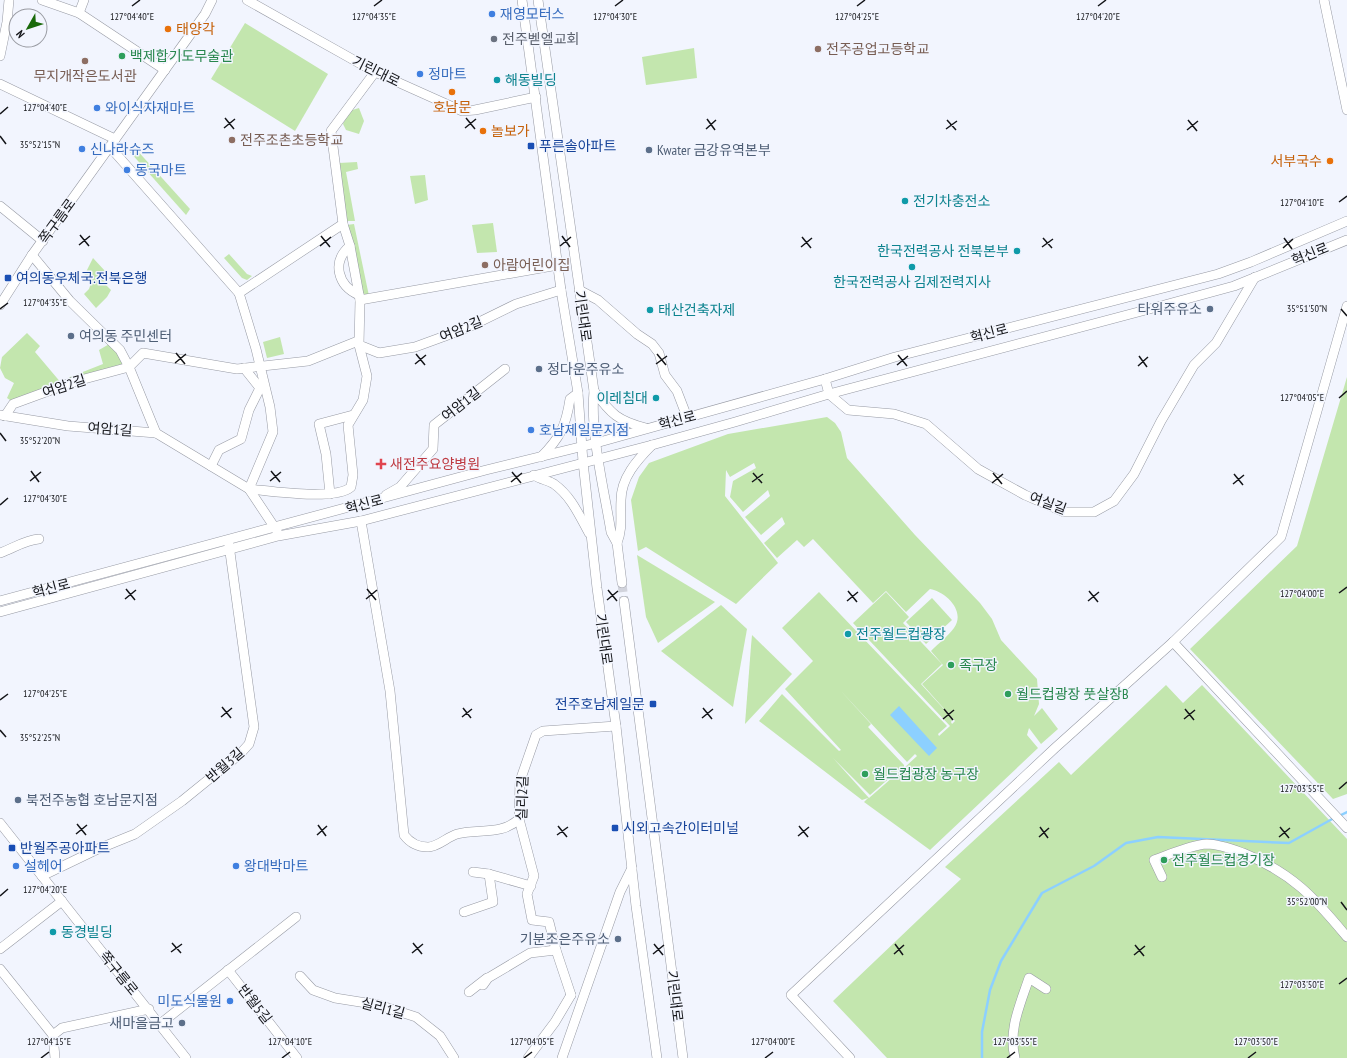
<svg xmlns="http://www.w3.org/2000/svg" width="1347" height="1058" font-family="'PT Sans Narrow','Noto Sans KR',sans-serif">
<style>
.green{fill:#c3e6ae;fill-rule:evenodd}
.water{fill:#8cd0ff}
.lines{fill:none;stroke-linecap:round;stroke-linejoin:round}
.stream{stroke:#8cd0ff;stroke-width:2.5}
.minor-tunnel{stroke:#d1d3dc;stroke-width:9;stroke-dasharray:9 4.5;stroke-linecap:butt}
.minor-casing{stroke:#979aa4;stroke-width:10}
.minor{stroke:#fff;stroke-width:9}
.ticks{fill:none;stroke:#141519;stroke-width:1.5}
.shop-dot{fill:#3f7fe0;stroke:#f2f5fe;stroke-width:1.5}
.food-dot{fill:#e8710a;stroke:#f2f5fe;stroke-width:1.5}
.worship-dot{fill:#6b7280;stroke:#f2f5fe;stroke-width:1.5}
.education-dot{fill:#8d6e63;stroke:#f2f5fe;stroke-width:1.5}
.leisure-dot{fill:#2e9e5b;stroke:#f2f5fe;stroke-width:1.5}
.culture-dot{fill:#0f9aa8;stroke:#f2f5fe;stroke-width:1.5}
.transit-dot{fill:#1a4fb4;stroke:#f2f5fe;stroke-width:1.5}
.service-dot{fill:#5c6f8a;stroke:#f2f5fe;stroke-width:1.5}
.health-dot{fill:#e0444e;stroke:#f2f5fe;stroke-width:1.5}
.labels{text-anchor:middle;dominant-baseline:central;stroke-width:3;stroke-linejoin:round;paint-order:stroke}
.shop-label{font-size:14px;fill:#366cbe;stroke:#f2f5fe;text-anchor:start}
.food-label{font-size:14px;fill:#c56008;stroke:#f2f5fe;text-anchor:start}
.worship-label{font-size:14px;fill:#5b616d;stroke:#f2f5fe;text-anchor:start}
.education-label{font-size:14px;fill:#785e54;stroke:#f2f5fe;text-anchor:start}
.leisure-label{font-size:14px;fill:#27864d;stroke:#f2f5fe;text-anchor:start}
.street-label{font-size:14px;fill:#141519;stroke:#f2f5fe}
.culture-label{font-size:14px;fill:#0d838f;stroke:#f2f5fe;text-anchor:start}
.transit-label{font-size:14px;fill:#164399;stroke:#f2f5fe;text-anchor:start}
.service-label{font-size:14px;fill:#4e5e75;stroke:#f2f5fe;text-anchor:start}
.health-label{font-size:14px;fill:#be3a42;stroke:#f2f5fe;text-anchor:start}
.ticks-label{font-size:10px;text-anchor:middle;fill:#141519;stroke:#f2f5fe;stroke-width:3;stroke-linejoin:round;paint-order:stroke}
</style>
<rect width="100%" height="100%" fill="#f2f5fe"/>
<!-- green -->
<g class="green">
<path d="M245,23l83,51 -33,57 -84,-52z"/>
<path d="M694,48l3,30 -51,7 -4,-28z"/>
<path d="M359,108l5,13 -5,13 -13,-4 -3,-6 6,-13z"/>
<path d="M135,148l55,61 -4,6 -56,-63z"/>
<path d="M357,162l1,7 -12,3 9,49h-9l-7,-58z"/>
<path d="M425,175l3,25 -13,4 -5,-28z"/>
<path d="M493,223l4,29 -20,1 -5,-28z"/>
<path d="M354,224l15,72 -7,2 -15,-73z"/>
<path d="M229,254l18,20 5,2 -5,4 -5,-2 -18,-20z"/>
<path d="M93,258l12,13v13l6,6 -4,7 -11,11 -12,-14 5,-5 2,-6 -7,-7z"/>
<path d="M27,333l13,13 -5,6 27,32 -49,18 -6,-4 7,-15 -9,-5 -5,-10 2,-11z"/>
<path d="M280,337l4,17 -17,4 -4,-16z"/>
<path d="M111,343l17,23 -66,17 8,-6 33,-13 -4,-14z"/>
<path d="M1347,377v417l-14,5 -143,-150 107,-103z"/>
<path d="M827,417l8,6 6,9 6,26 68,77 65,68 12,16 9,21 36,39 2,25 -5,12 8,-8 16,21 -17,15 -12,-16 -2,7 11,13 -108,102 -66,-48 4,-4 -6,2 -103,-79 23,-27 57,57 2,-1 -56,-61 28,-28 -31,-33 37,-36 128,134 -9,8 1,2 11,-10 -97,-103 33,-31 23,25 -6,6 39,41 -21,20 32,35 -2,3 1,2 3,-3 -33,-37 21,-19 -12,-14c7,-7 17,-15 23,-23 12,-17 -8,-36 -24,-39l-24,23 -20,-21 -13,12 -60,-64 -9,8 -7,-7 -20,18 -13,-15 21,-19 -3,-7 -21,18 -16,-18 25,-21 -2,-6 -25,22 -13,-15 3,-16 23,-13 -2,-5 -24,14 -4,-7 -1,26 53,67 -42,41 -90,-57 -8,4 -7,-51 8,-23 10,-14 79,-29zM840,690l67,72 8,-8 2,2 -13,12v-3l-36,-38 3,-3zM833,758l37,37 30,-26 1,1 -32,28z"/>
<path d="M637,555l78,47 -57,41 -12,-26z"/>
<path d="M932,598l20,22 -26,24 -20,-22z"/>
<path d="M721,605l26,24 -14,78 -72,-56z"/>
<path d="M752,635l40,39 -47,50 6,-78z"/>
<path d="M1166,685l17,18 19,-18 145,154v219h-460l-54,-57 128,-122 -16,-12 114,-105 12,13z"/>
</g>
<!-- water -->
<path class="water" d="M899,706l38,42 -8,8 -39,-41z"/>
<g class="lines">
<!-- stream -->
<g class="stream">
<path d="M1339,816l8,-4"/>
<path d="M982,1058v-26l8,-42 11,-29 41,-68 52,-27 32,-23 32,-6 131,6 45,-25"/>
</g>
<!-- minor-tunnel -->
<path class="minor-tunnel" d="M622,583l2,18"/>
<defs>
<g id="minor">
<path d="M42,0l37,13 86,57"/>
<path d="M247,0l128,72 87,39 13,-1 61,-13"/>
<path d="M522,0l39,290 17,103 5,69 14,126 19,138 20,180 21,152"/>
<path d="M538,0l56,391c-4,43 10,98 17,141l6,11 5,40"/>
<path d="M1324,0l23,110"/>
<path d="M79,13l5,-13"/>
<path d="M0,56l7,-34 2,-22"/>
<path d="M375,72l-44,59 12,93 7,22 10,54 -1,45 20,8 36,-6 52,-19 49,-24 45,-14"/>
<path d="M0,84l115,55"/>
<path d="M110,147l129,146 17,56 14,58 3,25 -24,57c22,2 86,12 102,-2l2,-12 -5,-50 15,-25 4,-24 -8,-31"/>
<path d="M0,206l43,35"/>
<path d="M350,246c-19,16 -12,40 9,49"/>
<path d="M32,255l38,46 50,49 9,17 27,66"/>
<path d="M579,290l19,10 39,34 15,10 7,9 6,22 12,16 10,26"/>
<path d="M239,293l104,-69"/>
<path d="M360,300l198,-35"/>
<path d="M0,305l32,-50 173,-241 7,-14"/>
<path d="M825,379l4,15 19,16 46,4 32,10 52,45 47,26 39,17h30l20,-11 20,-27 27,-53 33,-56 22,-22 39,-66"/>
<path d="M594,391c17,23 24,30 52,37"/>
<path d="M0,415l68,11 88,7 93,56 28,42"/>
<path d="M5,416l8,-12 60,-22 56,-15 14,-14 94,16 71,-8 50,-20"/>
<path d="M541,457c19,-19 25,-31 29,-58l8,-6"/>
<path d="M211,466l8,-16 22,-11 8,-29 11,-22 -16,-20"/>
<path d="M534,475c7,5 14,5 20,9 17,12 25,31 35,49"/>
<path d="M330,494l-4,-40 -7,-30 34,-9"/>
<path d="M386,495l14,-8 33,-38 1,-24 71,-56"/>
<path d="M361,521l29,170 14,144c6,8 14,12 24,12 10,0 19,-10 29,-13 22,-6 44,2 62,-15"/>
<path d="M617,543c6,-15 3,-27 4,-43 0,-22 16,-40 31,-55"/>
<path d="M0,553c14,-5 25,-13 39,-14"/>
<path d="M0,601l486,-131 110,-27 229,-64 70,-22 323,-83 33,-12 96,-41"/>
<path d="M624,601l59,457"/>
<path d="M0,612l278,-76 83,-15 291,-76 83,-23 94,-28 328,-87 77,-21 113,-46"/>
<path d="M1173,642l174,186"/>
<path d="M0,823l186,235"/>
<path d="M473,872l16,2 42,12"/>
<path d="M42,876l56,-27 37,-15 47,-33 58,-47 9,-10 5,-17 -25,-182"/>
<path d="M1162,877l-8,-17c17,-6 36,-15 53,-16 12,0 25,5 36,9 49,20 71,44 104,84"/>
<path d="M464,912l29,-10 -4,-28"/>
<path d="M0,949l62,-48"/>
<path d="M0,969l53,66"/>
<path d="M228,970l69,88"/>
<path d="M300,976l13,14 22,8 44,7 37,12 24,19 14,22"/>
<path d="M483,985l5,-7 42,-25 26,-3"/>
<path d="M469,992l18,-14"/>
<path d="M571,995l-15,-45 -7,-28 -17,-2 -5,-26 7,-18 -15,-57 1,-38 16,-46 7,-4 73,-5"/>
<path d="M160,1024l136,-107"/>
<path d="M55,1058l-2,-23 9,-7 87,-19"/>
<path d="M528,1058l27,-36 16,-27"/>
<path d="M562,1058l58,-166 12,-24"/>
<path d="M850,1058l-59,-63 264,-247 118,-106 108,-105 66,-231"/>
<path d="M1015,1058c-7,-28 5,-53 14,-80l17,11"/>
</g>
</defs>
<!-- minor casing -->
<use href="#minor" class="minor-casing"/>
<!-- minor -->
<use href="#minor" class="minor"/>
</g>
<!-- ticks -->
<path class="ticks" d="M132,6l8,-6M374,6l8,-6M615,6l8,-6M857,6l8,-6M1098,6l8,-6M0,114l8,-7M225,118l9,11M466,118l9,11M707,119l8,11M947,120l9,10M1188,120l9,11M224,128l11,-9M465,128l11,-9M706,129l10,-9M946,129l11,-8M1187,130l11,-9M0,136l6,8M1339,202l8,-6M80,235l9,11M321,236l9,11M562,236l8,11M802,237l9,11M1043,238l9,10M1284,238l8,11M79,245l11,-9M320,246l11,-9M560,246l11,-9M801,247l11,-9M1042,247l11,-8M1283,248l10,-9M0,309l8,-6M1341,309l6,7M176,353l9,11M416,354l9,11M657,354l9,11M898,355l9,11M1139,356l8,11M175,363l11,-9M415,364l11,-9M656,364l11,-8M897,365l11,-9M1138,366l10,-9M1339,398l8,-7M0,433l6,8M31,471l8,11M271,471l9,11M512,472l9,11M753,473l9,10M993,473l9,11M1234,474l9,11M30,481l11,-9M270,481l11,-9M511,482l11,-9M752,482l11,-8M992,483l11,-9M1233,484l11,-9M0,505l8,-7M126,589l9,11M367,589l9,11M608,590l9,11M848,591l9,11M1089,591l9,11M1339,593l8,-6M125,599l11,-9M366,599l11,-9M607,600l11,-9M847,601l11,-9M1088,601l11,-9M0,700l8,-6M222,707l9,11M463,708l8,10M703,708l9,11M944,709l9,11M1185,709l9,11M221,717l11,-9M462,717l10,-8M702,718l11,-9M943,719l11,-9M1184,719l11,-9M0,730l6,7M1339,789l8,-7M77,824l9,11M318,825l8,11M558,826l9,11M799,826l9,11M1040,827l8,11M1280,827l9,11M76,834l11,-9M317,835l10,-9M557,835l11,-8M798,836l11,-9M1039,837l10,-9M1279,837l11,-9M0,896l8,-7M1341,902l6,8M172,943l9,10M413,943l9,11M654,944l9,11M895,944l8,11M1135,945l9,11M171,952l11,-8M412,953l11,-9M653,954l11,-9M894,954l10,-9M1134,955l11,-9M1339,984l8,-6M41,1058l8,-6M282,1058l8,-6M524,1058l8,-6M765,1058l8,-6M1007,1058l8,-6M1248,1058l8,-6"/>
<!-- markers -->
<g class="shop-dot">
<circle cx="492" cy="14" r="4"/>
<circle cx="420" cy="74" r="4"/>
<circle cx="97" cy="108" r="4"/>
<circle cx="82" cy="149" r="4"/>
<circle cx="127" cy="170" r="4"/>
<circle cx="531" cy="430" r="4"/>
<circle cx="16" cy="866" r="4"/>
<circle cx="236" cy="866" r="4"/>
<circle cx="230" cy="1001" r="4"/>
</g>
<g class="food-dot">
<circle cx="168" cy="29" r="4"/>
<circle cx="452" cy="92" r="4"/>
<circle cx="483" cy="131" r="4"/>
<circle cx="1330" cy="161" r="4"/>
</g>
<circle class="worship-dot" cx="494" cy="39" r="4"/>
<g class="education-dot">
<circle cx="818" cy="49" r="4"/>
<circle cx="85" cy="61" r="4"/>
<circle cx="232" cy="140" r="4"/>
<circle cx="485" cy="265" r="4"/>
</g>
<g class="leisure-dot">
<circle cx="122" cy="56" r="4"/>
<circle cx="951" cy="665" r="4"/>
<circle cx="1008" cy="694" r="4"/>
<circle cx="865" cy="774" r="4"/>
<circle cx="1164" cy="860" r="4"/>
</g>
<g class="culture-dot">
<circle cx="497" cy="80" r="4"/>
<circle cx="905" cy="201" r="4"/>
<circle cx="1017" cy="251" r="4"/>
<circle cx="912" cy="267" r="4"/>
<circle cx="650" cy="310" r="4"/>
<circle cx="656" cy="398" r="4"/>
<circle cx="848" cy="634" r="4"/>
<circle cx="53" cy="932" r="4"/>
</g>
<g class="transit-dot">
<rect x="527" y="142" width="8" height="8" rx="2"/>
<rect x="4" y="274" width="8" height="8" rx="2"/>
<rect x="649" y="700" width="8" height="8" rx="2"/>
<rect x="611" y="824" width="8" height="8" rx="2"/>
<rect x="8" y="844" width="8" height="8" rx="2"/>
</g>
<g class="service-dot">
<circle cx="649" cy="150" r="4"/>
<circle cx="1210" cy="309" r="4"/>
<circle cx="71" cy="336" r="4"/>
<circle cx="539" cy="369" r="4"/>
<circle cx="18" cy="800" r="4"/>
<circle cx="618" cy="939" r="4"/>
<circle cx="182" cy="1023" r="4"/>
</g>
<path class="health-dot" d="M379 458h4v4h4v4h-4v4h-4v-4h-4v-4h4z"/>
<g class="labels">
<!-- shop labels -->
<g class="shop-label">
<text x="500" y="14">재영모터스</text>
<text x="428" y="74">정마트</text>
<text x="105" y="108">와이식자재마트</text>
<text x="90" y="149">신나라슈즈</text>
<text x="135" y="170">동국마트</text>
<text x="539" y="430">호남제일문지점</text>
<text x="24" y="866">설헤어</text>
<text x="244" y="866">왕대박마트</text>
<text x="222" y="1001" text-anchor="end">미도식물원</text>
</g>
<!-- food labels -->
<g class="food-label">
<text x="176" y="29">태양각</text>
<text x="452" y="107" text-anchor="middle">호남문</text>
<text x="491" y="131">놀보가</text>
<text x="1322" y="161" text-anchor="end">서부국수</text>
</g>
<!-- worship labels -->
<g class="worship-label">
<text x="502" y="39">전주벧엘교회</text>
</g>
<!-- education labels -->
<g class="education-label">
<text x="826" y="49">전주공업고등학교</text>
<text x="85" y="76" text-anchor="middle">무지개작은도서관</text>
<text x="240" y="140">전주조촌초등학교</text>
<text x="493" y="265">아람어린이집</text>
</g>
<!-- leisure labels -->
<g class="leisure-label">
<text x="130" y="56">백제합기도무술관</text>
<text x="959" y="665">족구장</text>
<text x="1016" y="694">월드컵광장 풋살장B</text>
<text x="873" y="774">월드컵광장 농구장</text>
<text x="1172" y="860">전주월드컵경기장</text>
</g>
<!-- street labels -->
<g class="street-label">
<text transform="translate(376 71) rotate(26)">기린대로</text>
<text transform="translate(57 221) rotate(-54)">쪽구름로</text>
<text transform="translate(1310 254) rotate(-22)">혁신로</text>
<text transform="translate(583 316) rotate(82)">기린대로</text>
<text transform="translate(461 329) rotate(-22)">여암2길</text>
<text transform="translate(989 333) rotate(-15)">혁신로</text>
<text transform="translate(64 386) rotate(-18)">여암2길</text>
<text transform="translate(461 404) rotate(-38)">여암1길</text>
<text transform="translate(677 420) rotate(-15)">혁신로</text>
<text transform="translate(110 429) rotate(4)">여암1길</text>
<text transform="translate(1048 503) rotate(20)">여실길</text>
<text transform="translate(364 504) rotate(-15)">혁신로</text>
<text transform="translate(51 588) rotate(-15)">혁신로</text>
<text transform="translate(604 639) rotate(82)">기린대로</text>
<text transform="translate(225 765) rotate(-41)">반월3길</text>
<text transform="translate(522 798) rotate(-88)">실리2길</text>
<text transform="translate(119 973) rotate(51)">쪽구름로</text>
<text transform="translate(675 996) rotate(83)">기린대로</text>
<text transform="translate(255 1004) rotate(52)">반월5길</text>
<text transform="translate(383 1008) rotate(15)">실리1길</text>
</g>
<!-- culture labels -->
<g class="culture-label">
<text x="505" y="80">해동빌딩</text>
<text x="913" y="201">전기차충전소</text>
<text x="1009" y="251" text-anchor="end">한국전력공사 전북본부</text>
<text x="912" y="282" text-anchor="middle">한국전력공사 김제전력지사</text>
<text x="658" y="310">태산건축자제</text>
<text x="648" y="398" text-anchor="end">이레침대</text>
<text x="856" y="634">전주월드컵광장</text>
<text x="61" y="932">동경빌딩</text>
</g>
<!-- transit labels -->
<g class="transit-label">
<text x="539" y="146">푸른솔아파트</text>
<text x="16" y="278">여의동우체국.전북은행</text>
<text x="645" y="704" text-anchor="end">전주호남제일문</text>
<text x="623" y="828">시외고속간이터미널</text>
<text x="20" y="848">반월주공아파트</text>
</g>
<!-- service labels -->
<g class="service-label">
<text x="657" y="150">Kwater 금강유역본부</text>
<text x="1202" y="309" text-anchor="end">타워주유소</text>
<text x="79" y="336">여의동 주민센터</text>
<text x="547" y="369">정다운주유소</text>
<text x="26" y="800">북전주농협 호남문지점</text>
<text x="610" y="939" text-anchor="end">기분조은주유소</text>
<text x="174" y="1023" text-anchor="end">새마을금고</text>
</g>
<!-- health labels -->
<g class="health-label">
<text x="390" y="464">새전주요양병원</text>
</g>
</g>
<g class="ticks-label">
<text x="132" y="20">127°04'40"E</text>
<text x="374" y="20">127°04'35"E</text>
<text x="615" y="20">127°04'30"E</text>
<text x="857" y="20">127°04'25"E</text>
<text x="1098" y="20">127°04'20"E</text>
<text x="45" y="111">127°04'40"E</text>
<text x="40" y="148">35°52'15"N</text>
<text x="1302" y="206">127°04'10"E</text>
<text x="45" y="306">127°04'35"E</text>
<text x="1307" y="312">35°51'50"N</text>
<text x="1302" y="401">127°04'05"E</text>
<text x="40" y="444">35°52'20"N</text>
<text x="45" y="502">127°04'30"E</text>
<text x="1302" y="597">127°04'00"E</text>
<text x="45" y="697">127°04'25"E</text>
<text x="40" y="741">35°52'25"N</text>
<text x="1302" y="792">127°03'55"E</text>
<text x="45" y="893">127°04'20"E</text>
<text x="1307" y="905">35°52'00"N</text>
<text x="1302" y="988">127°03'50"E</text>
<text x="49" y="1045">127°04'15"E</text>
<text x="290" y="1045">127°04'10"E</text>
<text x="532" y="1045">127°04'05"E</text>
<text x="773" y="1045">127°04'00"E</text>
<text x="1015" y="1045">127°03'55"E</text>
<text x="1256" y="1045">127°03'50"E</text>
</g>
<!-- north arrow -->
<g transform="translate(28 28) rotate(231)"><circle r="19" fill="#f2f5fe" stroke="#999ba2"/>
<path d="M0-3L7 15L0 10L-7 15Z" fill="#19690a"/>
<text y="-6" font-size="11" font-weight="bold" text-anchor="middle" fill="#141519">N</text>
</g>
</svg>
